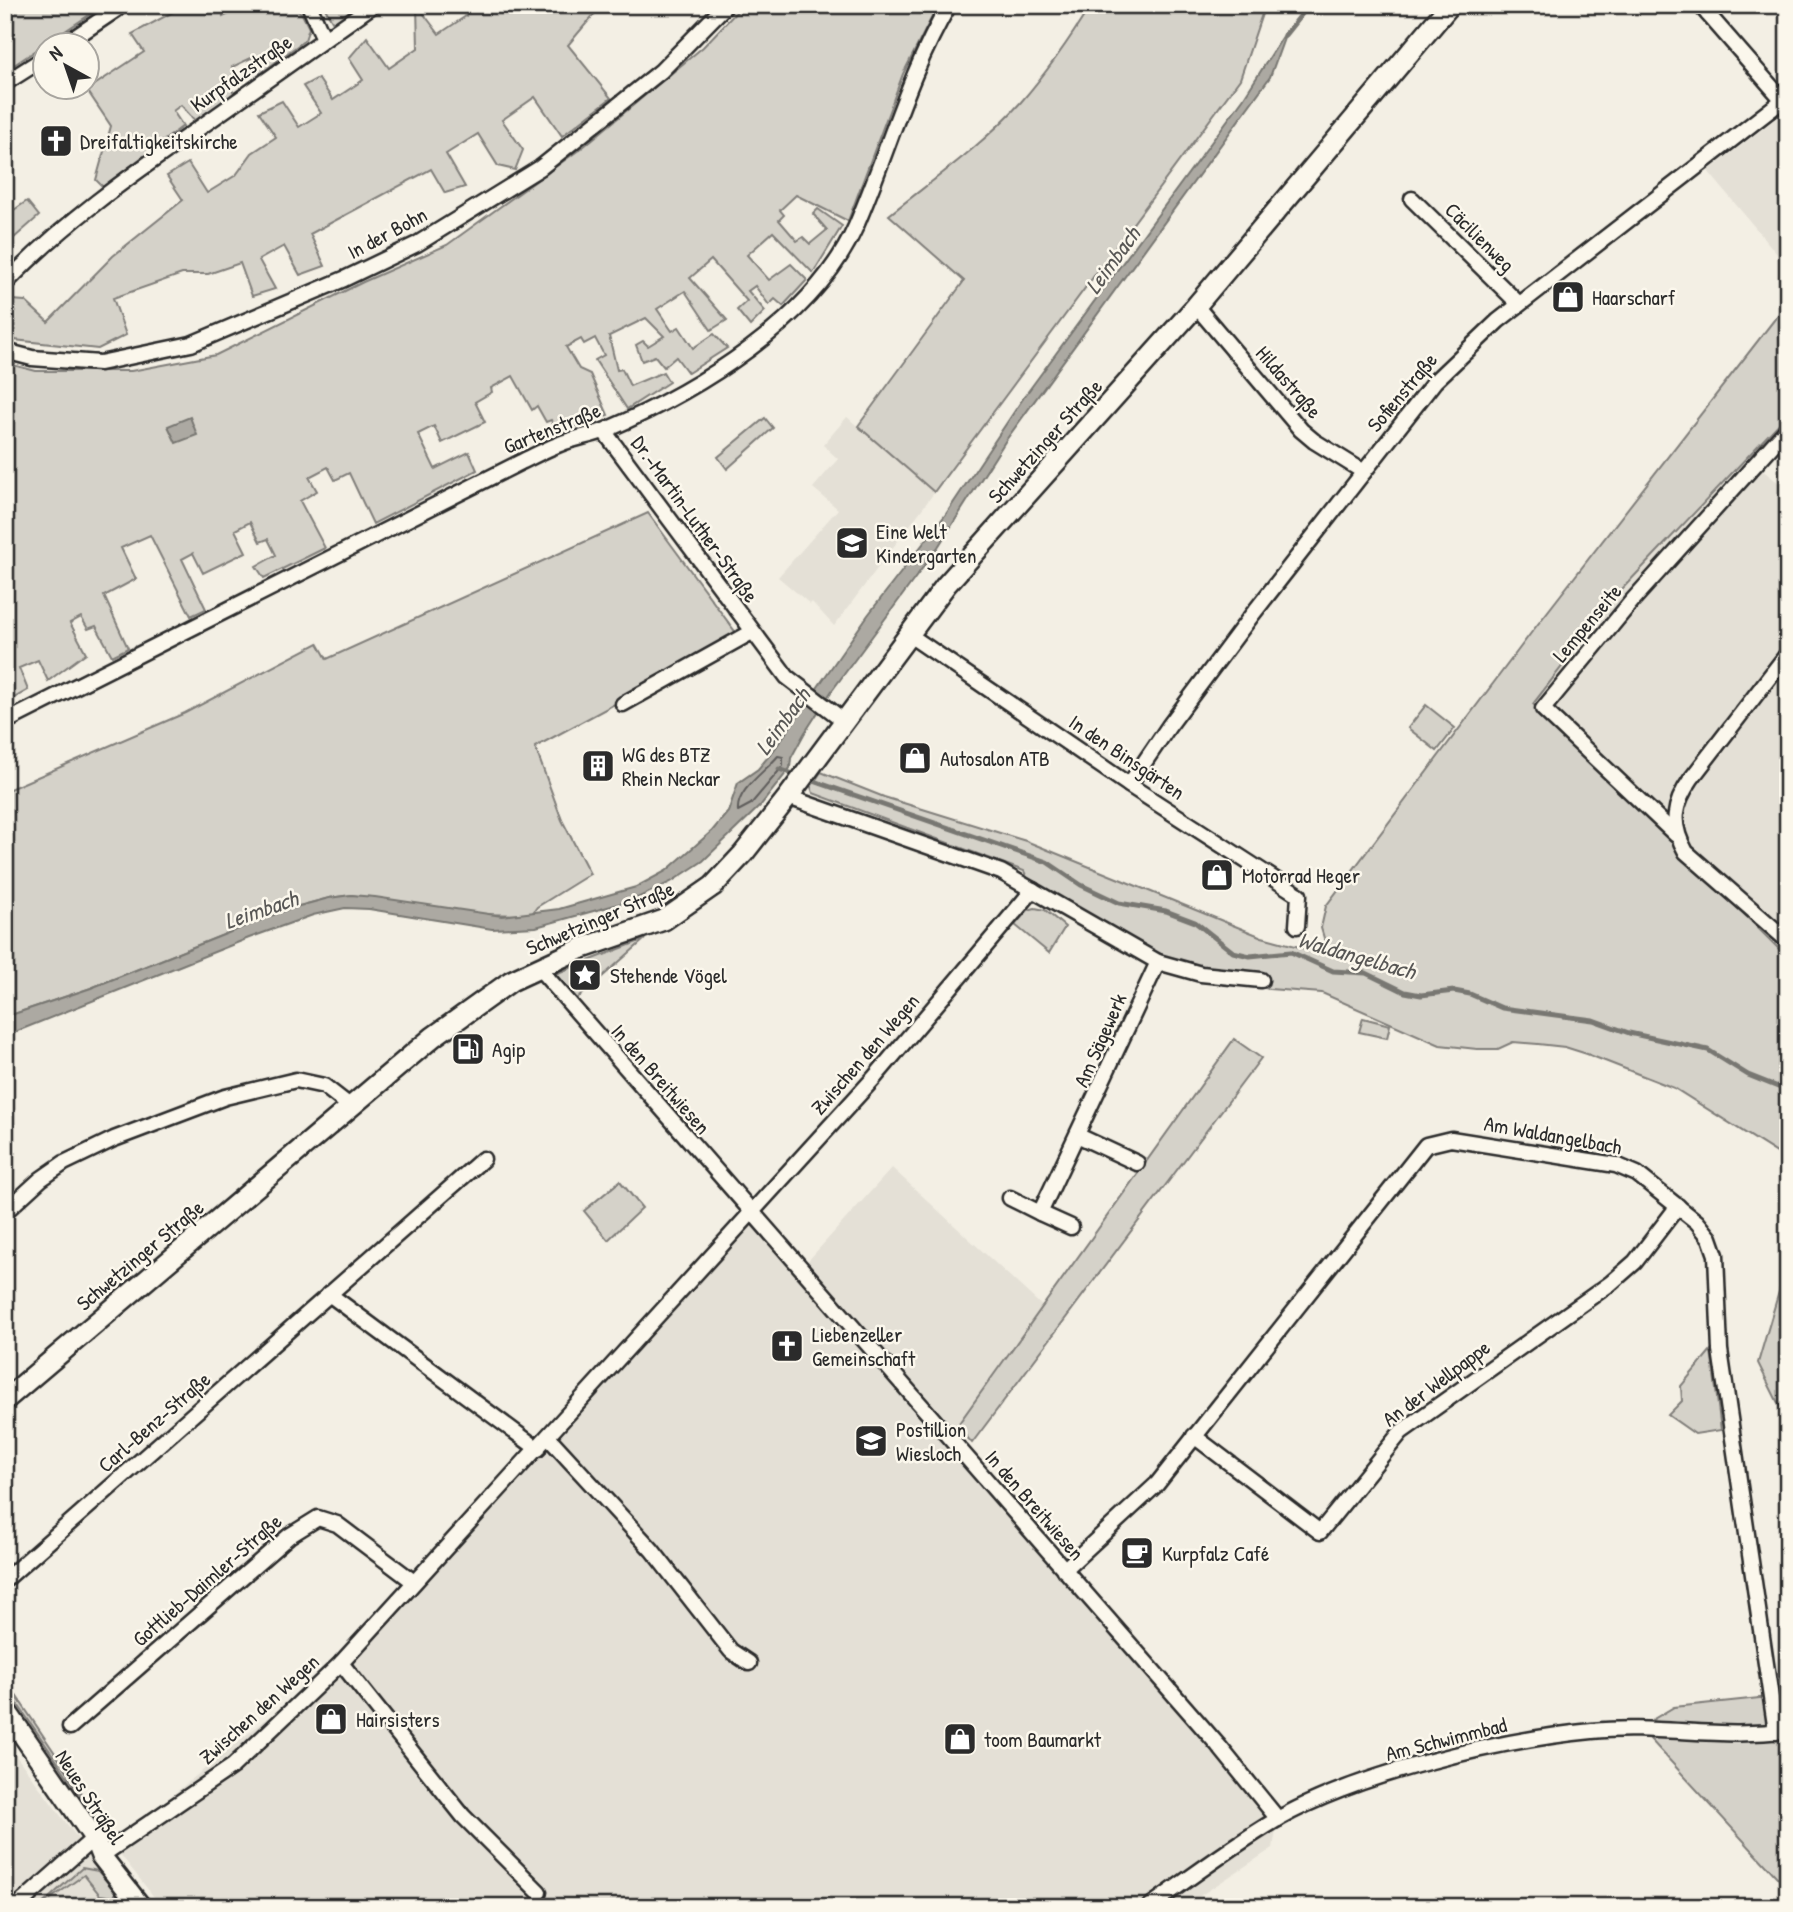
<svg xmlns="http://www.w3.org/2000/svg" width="1793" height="1912" font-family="'Patrick Hand',sans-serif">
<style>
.built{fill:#e4e0d6}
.green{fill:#d5d2c9;stroke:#807e7a;stroke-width:2}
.water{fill:#aca9a2;stroke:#787772;stroke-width:2}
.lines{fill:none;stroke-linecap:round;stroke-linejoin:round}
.shore{stroke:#5f5d5b;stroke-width:2}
.stream{stroke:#787772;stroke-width:5}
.street-casing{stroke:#2b2b2b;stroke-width:19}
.secondary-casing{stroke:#2b2b2b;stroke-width:24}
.street{stroke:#fbf7ec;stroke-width:14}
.secondary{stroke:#fbf7ec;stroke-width:19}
.labels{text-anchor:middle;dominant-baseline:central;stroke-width:5;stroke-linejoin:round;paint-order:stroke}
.street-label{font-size:21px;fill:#2b2b2b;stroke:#fbf7ec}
.poi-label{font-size:21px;fill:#2b2b2b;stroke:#fbf7ec;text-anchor:start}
.water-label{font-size:23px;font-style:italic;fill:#585755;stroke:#fbf7ec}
</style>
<rect width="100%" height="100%" fill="#f3efe4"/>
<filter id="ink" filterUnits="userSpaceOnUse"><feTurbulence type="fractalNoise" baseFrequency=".0143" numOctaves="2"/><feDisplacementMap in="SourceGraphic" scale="14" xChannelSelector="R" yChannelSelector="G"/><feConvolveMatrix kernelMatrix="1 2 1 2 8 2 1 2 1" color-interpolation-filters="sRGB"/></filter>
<g filter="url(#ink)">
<!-- built -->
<g class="built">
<path d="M1778,117l10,11v139l-80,-96z"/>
<path d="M847,417l87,76 -100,133 -22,-24 -2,2 -32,-27 60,-68 -25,-21 25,-29 -15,-14z"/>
<path d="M1748,459l40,31v468l-255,-254 90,-116z"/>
<path d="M892,1168l151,139 -86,119 -7,15 328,378 -5,29 -90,59h-1021l-50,-63 279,-226 198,-235 153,-171 64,51z"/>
<path d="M5,1741l124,166h-124z"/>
</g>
<!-- green -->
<g class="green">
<path d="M5,5h99l-99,66z"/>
<path d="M186,5h37v12l25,-12h44l10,9 7,14 -4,12 -45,34 -7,-17 -21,10 2,9 -8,6 8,11 -38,29 -15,-17 -8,6 10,15 -80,61 -7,-7 15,-54 -24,-36 57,-38 -12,-18z"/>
<path d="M323,5h38l-27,19z"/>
<path d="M417,5l22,29 27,-18 -7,-11h143l-34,40 43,53 -49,38 -27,-39 -33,23 21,30 -8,20 -17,-4 -20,-32 -32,20 19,33 -20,6 -14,-24 -121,65 15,32 -25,9 -16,-29 -25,14 16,29 -23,7 -12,-33 -32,11h-26l-69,24 13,37 -28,14 -93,-10v-33l7,-6 13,1 23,21 65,-66 70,-56 -16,-24 21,-13 19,30 29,-18 16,-22 24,-16 -17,-25 23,-11 17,26 22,-14 -18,-27 15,-8 15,22 30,-20 -14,-22 18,-21 22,31 29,-20z"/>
<path d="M743,5h195l-35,69 -55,147 -52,-26 -16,15 4,5 -5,5 18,21 6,-4 7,7 17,-14 -14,-16 5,-5 24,17 -29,47 -40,-41 -26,23 22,25 22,-16 16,16 -24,26 -8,-7 -6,6 -14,-19 -7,5 17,20 -15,15 -13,-16 10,-9 -36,-41 -21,18 37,42 -16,10 -26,-39 -28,18 15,22 7,-4 14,21 21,-14 13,14 -39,25 -12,-16 -12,10 -9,-11 -13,5 -6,-16 7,-4 5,5 16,-10 -18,-18 -37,18 8,34 5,-1 8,17 33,-14 6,10 -42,27 -32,-49 9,-5 -9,-17 -11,6 -3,-5 -15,8 13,22 11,5 18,41 -51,18 -6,-13 -5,2 -9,-16 -5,4 -19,-34 -22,12 1,4 -17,10 10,20 -43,21 -8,-17 -16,8 17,35 34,-17 8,18 -104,54 -24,-51 -14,7 -7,-13 -19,10 8,14 -17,10 25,47 -61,30 -8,-12 20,-11 -8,-16 -8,3 -10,-20 -15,8 11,22 -43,21 -10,-20 -11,6 24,50 -15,7 -41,-81 -29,13 15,31 -32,17 24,52 -16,8 -16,-30 -8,3 -7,-12 -11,6 16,30 -38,28 -10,-21 -19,8 9,22 -23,13v-340l31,8h95l85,-16 147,-73 84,-37 136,-98 120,-100z"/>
<path d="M1091,5h174l-25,74 -306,413 -76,-66 106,-145 -75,-66c45,-36 94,-70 132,-113 26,-30 49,-63 70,-97z"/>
<path d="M27,201l12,15 -34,30v-30z"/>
<path d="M1788,302v112l-165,174 -90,116 255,254v202l-114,-72 -87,-34 -22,-7 -27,-3 -25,-2 -15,7h-21l-37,-4 -118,-52 -53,-4 -111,-27 -125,-72 -9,-19 -211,-78 -2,-6 10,-15 63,25 142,44 236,96 67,18 -8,-27 5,-22 205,-273z"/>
<path d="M765,418l8,10 -46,41 -9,-12z"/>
<path d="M648,513l91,124 -204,110 27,73 28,54 -53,33 -6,8 -60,-1 -119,-19 -23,3 -41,11 -197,79 -86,29v-226l180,-78 133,-70 9,16z"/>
<path d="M1426,705l29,23 -18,23 -29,-23z"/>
<path d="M1035,908l10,2 20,17 -16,26 -34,-28 13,-15z"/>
<path d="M645,939l-68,60 -22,-25z"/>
<path d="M1363,1018l27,7 -3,13 -28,-6z"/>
<path d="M1234,1039l27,19 -289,385 -15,-17z"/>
<path d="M620,1181l22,27 -34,32 -24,-29z"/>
<path d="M1788,1261v162l-30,-60z"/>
<path d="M1711,1350l10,80 -26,4 -27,-19 14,-14 -1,-15z"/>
<path d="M5,1679l91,135 -2,1 -89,-129z"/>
<path d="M1788,1695v194l-138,-150 -3,-16 27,-16z"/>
<path d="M82,1868l16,3 18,21 -2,5 -14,-2 -16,-20 -45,32z"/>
</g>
<!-- water -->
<g class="water">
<path d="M1287,30l-17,47 -264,363 -68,107 -107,145 -27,42 -13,24 -1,10 -30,38 -57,55 -32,21 -38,18 -97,27 -44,2 -123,-20 -24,-1 -32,7 -64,23 -244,98v-19l86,-29 197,-79 41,-11 22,-3 24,2 127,19 57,-7 77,-22 30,-16 46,-40 16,-19 10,-29 20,-14 16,-19 94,-135 78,-101 78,-117 219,-298z"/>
<path d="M190,417l7,18 -21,8 -8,-17z"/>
</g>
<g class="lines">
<!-- shore -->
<path class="shore" d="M778,756l5,1v9l-32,38 -13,7c-2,-21 27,-39 40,-55z"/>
<!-- stream -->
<g class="stream">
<path d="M1285,35l24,-30"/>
<path d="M779,769l268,93 34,23 38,18 47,8 29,11 38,30 17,4 41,-4 42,19 33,2 39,19 16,3 33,-4 16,3 32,14 91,12 36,13 79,17 40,25 40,16"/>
</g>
<defs>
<g id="street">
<path d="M309,5l15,34"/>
<path d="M1700,5l88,101"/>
<path d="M1708,14l11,-9"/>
<path d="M62,46l55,-37"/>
<path d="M5,83l41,-26"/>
<path d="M1412,199l107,105"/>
<path d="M5,284c56,-59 123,-107 190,-153 59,-42 119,-84 178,-126"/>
<path d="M1196,306l105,124 13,11 50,31"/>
<path d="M5,351l27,7 68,5 91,-19 153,-65 73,-35 123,-76 121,-97 65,-66"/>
<path d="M604,431l183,246 56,43"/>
<path d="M908,634l221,151 170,110 -2,31"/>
<path d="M1788,653l-97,126c-18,26 -21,45 -5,73l102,89"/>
<path d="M623,704l129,-72"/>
<path d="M5,722l516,-260c13,-6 25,-13 39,-18 14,-6 31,-8 46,-14 91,-39 209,-110 250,-204 32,-74 52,-151 93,-221"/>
<path d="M1129,785l40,-59 83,-111 183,-234 63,-60 285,-221"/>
<path d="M788,797l213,75 157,90 43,12 60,6"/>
<path d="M1676,835l-133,-126 89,-108 156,-173"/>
<path d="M538,967l680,778 60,74"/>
<path d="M1079,1136l58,27"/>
<path d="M1010,1198l30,15 118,-251"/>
<path d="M5,1212l36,-33 23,-16 50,-24 111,-42 71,-17 28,6 27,21"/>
<path d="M1040,1213l31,14"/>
<path d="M329,1294l209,155"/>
<path d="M1194,1436l126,96 81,-100 210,-149 24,-21 43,-56"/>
<path d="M549,1438l103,112 79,101 18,12"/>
<path d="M1064,1570l93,-86 269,-339 25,-6 165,26 21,9 60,48 13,16 6,17 4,95 56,382"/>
<path d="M5,1580l478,-421"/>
<path d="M341,1663l122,153 76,76"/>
<path d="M70,1727l219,-191 29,-18 19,6 77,58"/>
<path d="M101,1856l132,-90 108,-103 533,-585 159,-188"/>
<path d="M16,1907l78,-69"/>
<path d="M1149,1907c42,-30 83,-61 127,-87 80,-46 223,-80 316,-89 65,-7 131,9 196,-1"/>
</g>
<g id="secondary">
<path d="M5,1400l428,-363 78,-56 69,-32 84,-29 49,-34 30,-32 45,-57 158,-212 250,-279 254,-301"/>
<path d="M5,1709l89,129 7,18 40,51"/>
</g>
</defs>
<!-- street casing -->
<use href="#street" class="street-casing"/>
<!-- secondary casing -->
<use href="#secondary" class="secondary-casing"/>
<!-- street -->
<use href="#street" class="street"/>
<!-- secondary -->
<use href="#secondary" class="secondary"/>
</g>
</g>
<!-- icons -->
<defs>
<symbol id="church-square" viewBox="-11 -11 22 22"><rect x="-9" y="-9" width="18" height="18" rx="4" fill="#2b2b2b" stroke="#fbf7ec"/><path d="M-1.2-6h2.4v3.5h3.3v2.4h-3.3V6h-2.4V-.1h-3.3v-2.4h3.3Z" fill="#fff"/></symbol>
<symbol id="shop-square" viewBox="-11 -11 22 22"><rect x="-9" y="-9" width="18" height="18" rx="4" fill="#2b2b2b" stroke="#fbf7ec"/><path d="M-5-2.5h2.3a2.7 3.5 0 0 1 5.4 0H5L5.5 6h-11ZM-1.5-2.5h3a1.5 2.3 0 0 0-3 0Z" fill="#fff"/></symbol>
<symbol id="school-square" viewBox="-11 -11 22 22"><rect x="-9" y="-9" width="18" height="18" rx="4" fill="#2b2b2b" stroke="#fbf7ec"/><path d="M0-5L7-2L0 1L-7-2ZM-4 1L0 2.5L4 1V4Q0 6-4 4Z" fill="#fff"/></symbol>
<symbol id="building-square" viewBox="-11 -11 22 22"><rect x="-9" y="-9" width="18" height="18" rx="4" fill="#2b2b2b" stroke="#fbf7ec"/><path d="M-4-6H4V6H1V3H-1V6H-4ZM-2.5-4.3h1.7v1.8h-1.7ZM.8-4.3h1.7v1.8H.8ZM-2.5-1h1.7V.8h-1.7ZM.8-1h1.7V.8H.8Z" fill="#fff"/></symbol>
<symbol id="sight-square" viewBox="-11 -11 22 22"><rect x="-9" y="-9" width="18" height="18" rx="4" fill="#2b2b2b" stroke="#fbf7ec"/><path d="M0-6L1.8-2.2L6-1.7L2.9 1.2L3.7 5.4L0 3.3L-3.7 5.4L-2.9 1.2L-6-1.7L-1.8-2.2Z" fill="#fff"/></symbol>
<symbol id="fuel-square" viewBox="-11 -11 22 22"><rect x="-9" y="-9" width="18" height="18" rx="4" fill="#2b2b2b" stroke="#fbf7ec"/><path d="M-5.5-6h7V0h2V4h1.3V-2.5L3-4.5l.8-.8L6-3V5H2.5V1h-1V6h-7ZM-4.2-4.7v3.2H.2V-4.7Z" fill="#fff"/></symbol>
<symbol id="cafe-square" viewBox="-11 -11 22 22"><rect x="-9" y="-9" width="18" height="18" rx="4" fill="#2b2b2b" stroke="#fbf7ec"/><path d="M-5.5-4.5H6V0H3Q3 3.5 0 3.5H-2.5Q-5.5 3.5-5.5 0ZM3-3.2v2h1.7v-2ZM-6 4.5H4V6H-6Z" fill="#fff"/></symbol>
</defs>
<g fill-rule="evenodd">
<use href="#church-square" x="37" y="122" width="38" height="38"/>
<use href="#shop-square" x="1549" y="278" width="38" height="38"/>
<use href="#school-square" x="833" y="524" width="38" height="38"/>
<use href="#shop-square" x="896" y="739" width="38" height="38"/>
<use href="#building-square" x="579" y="747" width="38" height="38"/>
<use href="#shop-square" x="1198" y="856" width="38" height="38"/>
<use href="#sight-square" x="566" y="956" width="38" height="38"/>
<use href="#fuel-square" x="449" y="1030" width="38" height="38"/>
<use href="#church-square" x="768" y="1327" width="38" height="38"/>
<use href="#school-square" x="852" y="1422" width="38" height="38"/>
<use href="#cafe-square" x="1118" y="1534" width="38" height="38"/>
<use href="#shop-square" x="312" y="1700" width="38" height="38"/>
<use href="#shop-square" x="941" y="1720" width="38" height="38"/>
</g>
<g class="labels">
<!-- street labels -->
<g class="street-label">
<text transform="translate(241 73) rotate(-35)">Kurpfalzstraße</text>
<text transform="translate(387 233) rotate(-28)">In der Bohn</text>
<text transform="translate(1480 237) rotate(45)">Cäcilienweg</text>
<text transform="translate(1289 382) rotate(49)">Hildastraße</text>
<text transform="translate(1402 392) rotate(-50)">Sofienstraße</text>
<text transform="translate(552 428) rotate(-22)">Gartenstraße</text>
<text transform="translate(1045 441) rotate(-48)">Schwetzinger Straße</text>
<text transform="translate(695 519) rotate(54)">Dr.-Martin-Luther-Straße</text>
<text transform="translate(1587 623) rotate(-50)">Lempenseite</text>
<text transform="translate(1127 757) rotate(34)">In den Binsgärten</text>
<text transform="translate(600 918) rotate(-23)">Schwetzinger Straße</text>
<text transform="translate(1100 1040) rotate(-66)">Am Sägewerk</text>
<text transform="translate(865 1054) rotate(-49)">Zwischen den Wegen</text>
<text transform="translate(661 1079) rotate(49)">In den Breitwiesen</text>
<text transform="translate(1553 1135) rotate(10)">Am Waldangelbach</text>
<text transform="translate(140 1255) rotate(-40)">Schwetzinger Straße</text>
<text transform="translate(1436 1383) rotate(-37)">An der Wellpappe</text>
<text transform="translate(154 1422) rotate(-41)">Carl-Benz-Straße</text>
<text transform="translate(1035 1505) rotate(49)">In den Breitwiesen</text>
<text transform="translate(207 1580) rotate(-41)">Gottlieb-Daimler-Straße</text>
<text transform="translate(259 1709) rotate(-42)">Zwischen den Wegen</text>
<text transform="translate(1446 1739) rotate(-14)">Am Schwimmbad</text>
<text transform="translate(90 1797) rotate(57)">Neues Sträßel</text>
</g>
<!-- poi labels -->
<g class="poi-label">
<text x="80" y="141">Dreifaltigkeitskirche</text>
<text x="1592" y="297">Haarscharf</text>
<text x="876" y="531">Eine Welt<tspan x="876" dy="24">Kindergarten</tspan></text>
<text x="622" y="754">WG des BTZ<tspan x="622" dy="24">Rhein Neckar</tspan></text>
<text x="940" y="758">Autosalon ATB</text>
<text x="1242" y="875">Motorrad Heger</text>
<text x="610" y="975">Stehende Vögel</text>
<text x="492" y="1049">Agip</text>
<text x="812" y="1334">Liebenzeller<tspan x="812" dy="24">Gemeinschaft</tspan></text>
<text x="896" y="1429">Postillion<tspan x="896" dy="24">Wiesloch</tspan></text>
<text x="1162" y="1553">Kurpfalz Café</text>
<text x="356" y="1719">Hairsisters</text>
<text x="984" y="1739">toom Baumarkt</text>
</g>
<!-- water labels -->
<g class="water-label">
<text transform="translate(1112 260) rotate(-54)">Leimbach</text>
<text transform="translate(782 721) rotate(-54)">Leimbach</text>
<text transform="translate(261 909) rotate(-19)">Leimbach</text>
<text transform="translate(1357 955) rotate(16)">Waldangelbach</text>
</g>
</g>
<!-- margin -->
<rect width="1793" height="1912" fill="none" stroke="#fbf7ec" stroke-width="28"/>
<rect x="14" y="14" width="1765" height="1884" fill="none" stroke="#2b2b2b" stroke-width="2.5" filter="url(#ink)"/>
<!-- north arrow -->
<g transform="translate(66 66) rotate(320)"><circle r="33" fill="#fbf7ec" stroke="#a8a59f" stroke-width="2"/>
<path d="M0-5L12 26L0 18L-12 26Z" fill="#2b2b2b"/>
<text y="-10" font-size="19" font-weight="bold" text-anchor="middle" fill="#2b2b2b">N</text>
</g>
</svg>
